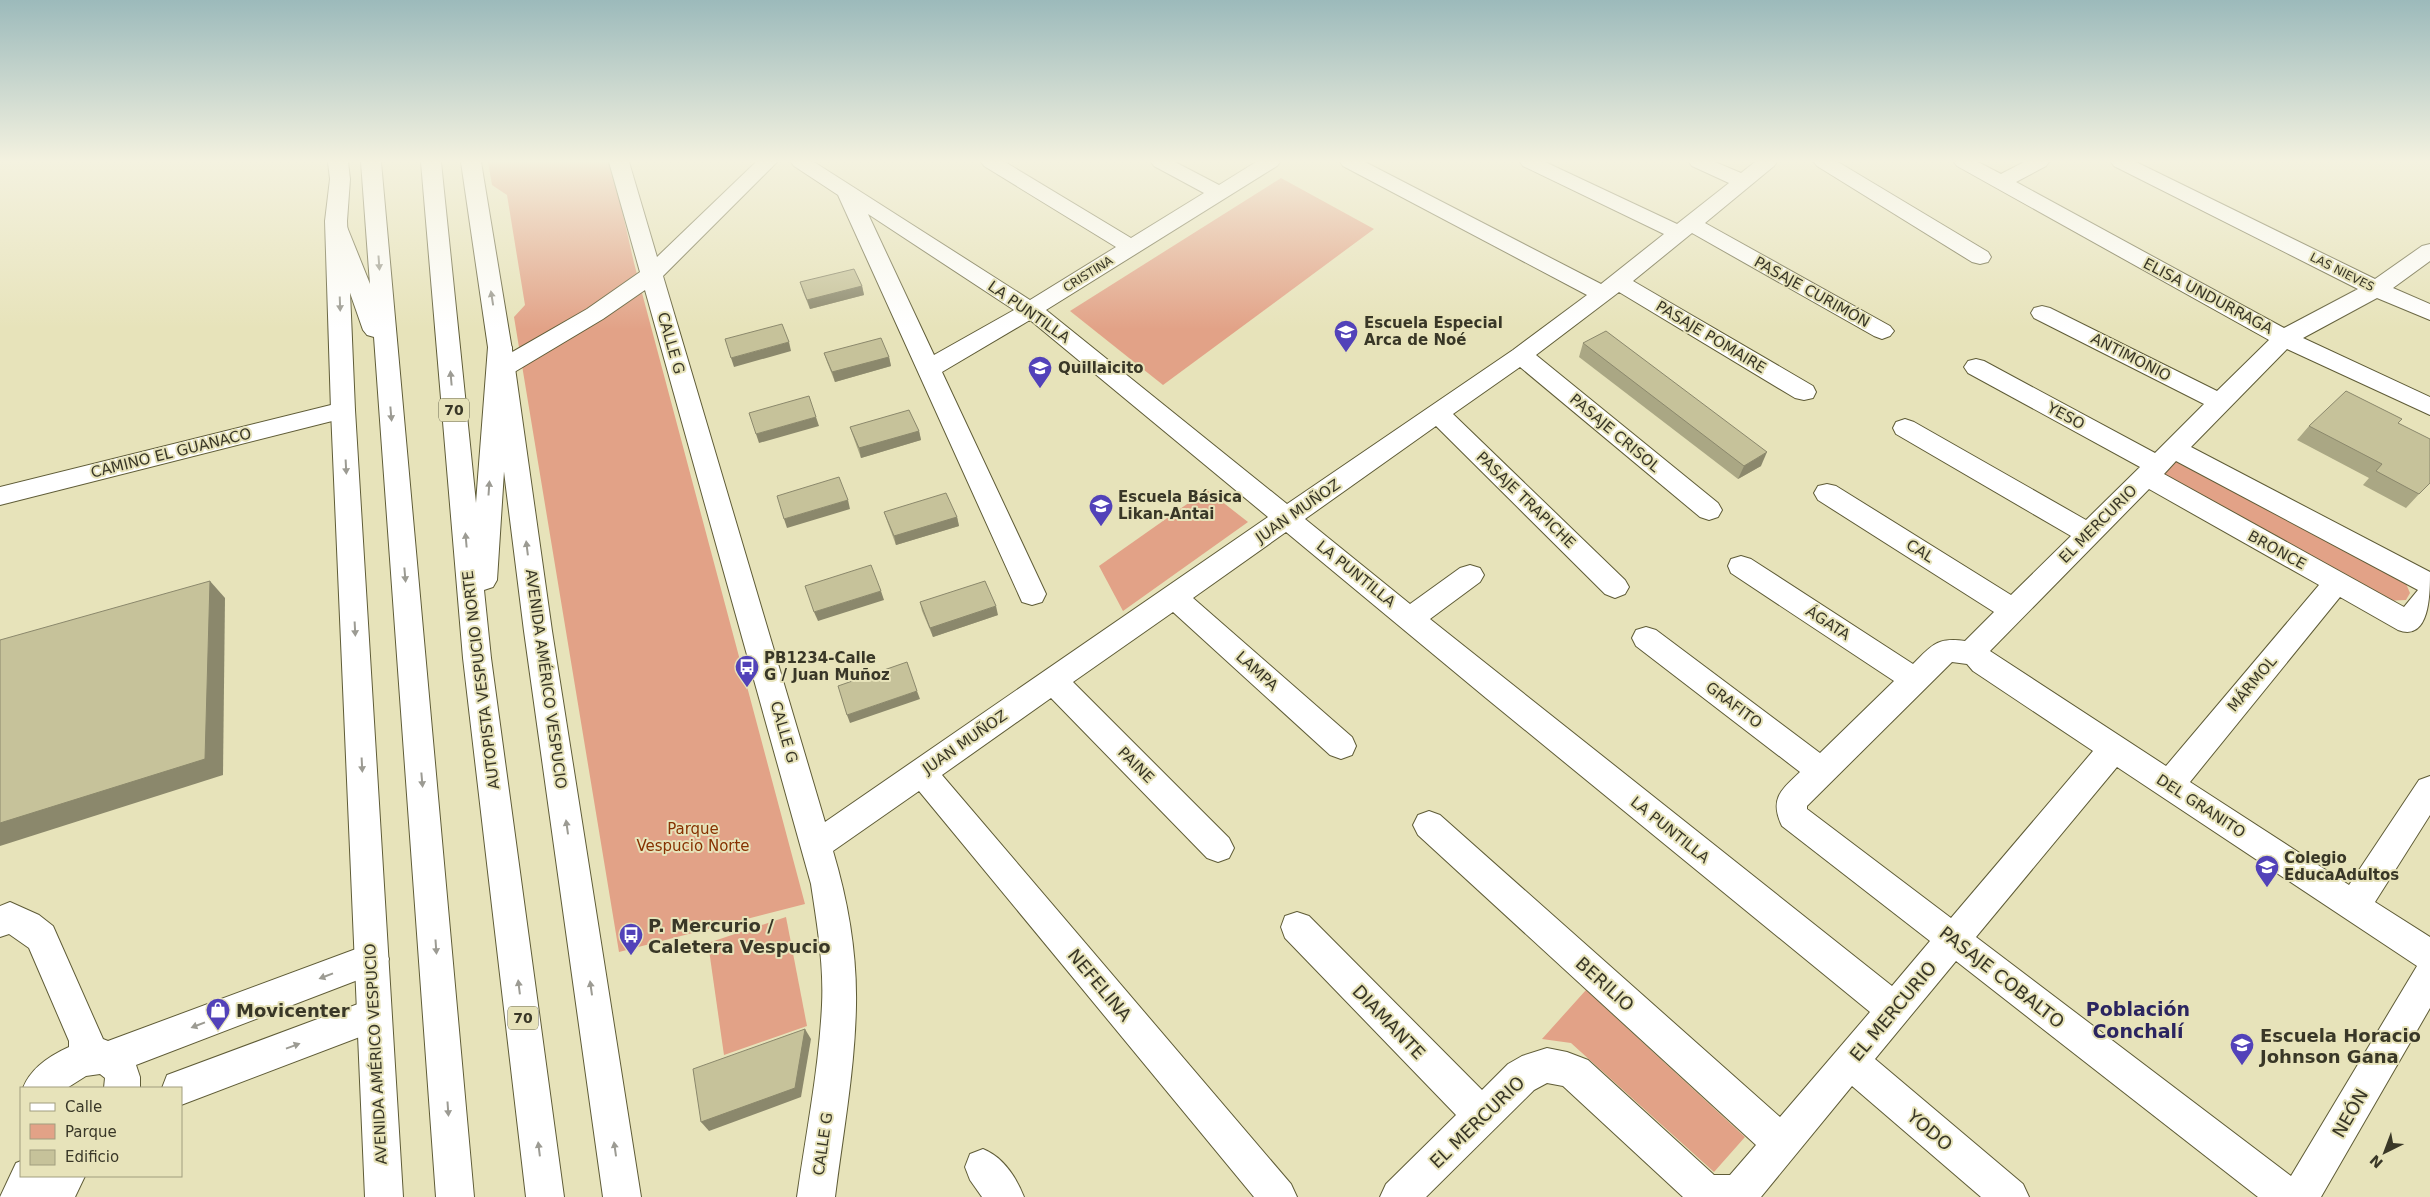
<svg xmlns="http://www.w3.org/2000/svg" width="2430" height="1197" font-family="'DejaVu Sans',sans-serif">
<style>
.green{fill:#e2a287}
.lines{fill:none;stroke-linecap:round;stroke-linejoin:round}
.minor-casing{stroke:#5f5c37;stroke-width:2}
.major-casing{stroke:#5f5c37;stroke-width:2}
.highway-casing{stroke:#5f5c37;stroke-width:2}
.minor{fill:#fff;fill-rule:evenodd}
.major{fill:#fff;fill-rule:evenodd}
.highway{fill:#fff;fill-rule:evenodd}
.wall{fill:#aaa784}
.shaded-wall{fill:#8b886c}
.building{fill:#c6c29a;stroke:#8b886c}
.oneway{fill:#9c9b93}
.labels{text-anchor:middle;dominant-baseline:central;stroke-width:4;stroke-linejoin:round;paint-order:stroke}
.far-street-label{font-size:12px;fill:#393727;stroke:#e7e3ba}
.shield{fill:#e7e3ba;stroke:#6d6b53;stroke-width:1}
.shield-label{font-size:14px;font-weight:bold;fill:#393727}
.street-label{font-size:15px;fill:#393727;stroke:#e7e3ba}
.poi-label{font-size:15px;font-weight:bold;fill:#393727;stroke:#e7e3ba;text-anchor:start}
.park-label{font-size:15px;fill:#863100;stroke:#e7e3ba}
.near-poi-label{font-size:18px;font-weight:bold;fill:#393727;stroke:#e7e3ba;text-anchor:start}
.near-street-label{font-size:18px;fill:#393727;stroke:#e7e3ba}
.near-neighbourhood-label{font-size:19px;font-weight:bold;fill:#2b2560;stroke:#e7e3ba}
</style>
<rect width="100%" height="100%" fill="#e7e3ba"/>
<!-- green -->
<g class="green">
<path d="M488,162h123l23,101 171,641 -186,48 -105,-635 11,-12 -18,-110 -15,-10z"/>
<path d="M1281,178l93,51 -211,156 -93,-74z"/>
<path d="M2178,459l226,120 6,14 -4,7 -21,1 -225,-123z"/>
<path d="M1207,490l41,32 -125,89 -24,-45z"/>
<path d="M786,917l21,109 -83,29 -16,-112z"/>
<path d="M1586,990l159,147 -31,35 -143,-129 -29,-4z"/>
</g>
<g class="lines">
<defs>
<g id="minor">
<path d="M609,162h20l28,95 99,-95h21l-114,114 162,546 443,-305 -238,-197 -88,52 104,222 -4,8 -10,3 -10,-3 -184,-407 -44,-29 -3,-4h23l216,138 86,-53 -132,-81 -3,-4h24l126,76 73,-45 -50,-27 -3,-4h24l44,23 37,-23h24l-3,4 -231,144 241,194 226,-154 74,-55 -244,-129 -3,-4h25l236,122 63,-50 -141,-68 -3,-4h25l132,62 52,-41 -37,-17 -3,-4h26l26,11 14,-11h22l-3,4 -69,57 185,103 4,5 -4,5 -8,3 -8,-3 -182,-103 -59,48 180,105 3,6 -3,6 -9,2 -9,-2 -176,-106 -83,63 182,148 4,7 -4,7 -9,3 -9,-3 -180,-150 -67,47 172,166 4,7 -4,7 -10,4 -10,-4 -169,-168 -131,93 105,85 50,-36 10,-3 10,3 4,7 -4,7 -50,37 462,367 38,-45 -148,-115c-13,-27 -1,-36 18,-54l-164,-126 -4,-8 4,-8 10,-3 10,3 164,123 74,-72 -163,-108 -3,-7 3,-7 10,-3 10,3 162,105c19,-19 24,-27 52,-23l29,-29 -176,-112 -4,-7 4,-7 9,-2 9,2 175,109 60,-59 -175,-102 -3,-6 3,-6 9,-3 9,3 172,98 54,-53 -172,-94 -4,-6 4,-6 8,-2 8,2 171,92 49,-49 -170,-86 -3,-5 3,-5 8,-2 8,2 167,83 52,-51 -312,-174 -3,-4h24l23,12 23,-12h25l-3,4 -30,16 268,146 74,-39 -244,-123 -3,-4h25l239,117 47,-33 8,-2v17l-37,27 37,16v16l-53,-22 -74,40 127,59v18l-143,-66 -96,98 239,125c0,22 0,70 -32,58l-58,-33 -150,185 159,103 70,-105 11,-4v39l-55,87 55,35v71l-109,189h-63l-302,-236 -81,98 148,125 6,13h-48l-129,-111 -91,111h-78l-120,-111 -16,-3 -13,7 -108,107h-46l6,-13 70,-69 -171,-177 -4,-11 4,-11 12,-4 12,4 173,174 26,-26 14,-8 25,-8 20,4 21,8 126,115h16l26,-30 -338,-310 -5,-10 5,-10 11,-4 11,4 340,302 90,-105 -384,-314 -200,-166 -93,66 159,139 4,9 -4,9 -11,4 -11,-4 -157,-143 -100,70 156,156 5,10 -5,10 -11,4 -11,-4 -156,-160 -109,77 349,409 6,13h-43l-335,-406 -86,60c15,50 24,102 23,154 -1,64 -13,128 -21,192h-38c9,-64 22,-128 25,-192 2,-41 -5,-81 -11,-121l-166,-594 -42,29 -92,55 -8,2 -8,-2 -4,-6 4,-6 92,-53 53,-37zM868,214l146,96 -80,45zM2176,461l242,129 -14,17 -240,-133zM2149,489l170,96 -153,181 -176,-115zM1952,662l15,2 6,7 120,80 -142,167 -144,-109v-3zM2117,767l300,199 -126,210 -315,-239z"/>
<path d="M1814,162h24l150,90 3,5 -3,5 -8,2 -8,-2 -155,-96z"/>
<path d="M343,402l9,2 3,6 -3,6 -352,89v-18z"/>
<path d="M10,902l29,13 14,11 50,113 5,2 264,-98 12,5 5,11 -5,11 -248,95 4,12v11h-36l1,-10 -5,-4 -14,2 -19,12h-44c8,-20 26,-32 46,-41v-6l-40,-93 -20,-14 -9,3v-31z"/>
<path d="M374,998l12,5 5,12 -5,12 -205,78v-17h-19l5,-13z"/>
<path d="M983,1149c20,8 33,28 41,48h-42l-12,-17 -5,-13 5,-13z"/>
<path d="M21,1161v15h64l-10,21h-75l16,-34z"/>
</g>
<g id="major">
<path d="M328,162h20l2,17 -3,42 8,189 48,787h-38l-34,-787 -6,-189 5,-42z"/>
<path d="M461,162h20l34,206 37,263 89,566h-38l-79,-566 -33,-263z"/>
</g>
<g id="highway">
<path d="M361,162h20l93,1035h-38l-62,-860 -7,-2 -4,-5 -38,-109 4,-4 7,-2 7,2 27,67z"/>
<path d="M421,162h20l35,341 12,-156 4,-5 8,-3 8,3 4,5 -15,233 -4,7 -9,3 7,68 73,539h-38l-63,-539z"/>
</g>
</defs>
<!-- minor casing -->
<use href="#minor" class="minor-casing"/>
<!-- major casing -->
<use href="#major" class="major-casing"/>
<!-- highway casing -->
<use href="#highway" class="highway-casing"/>
<!-- minor -->
<use href="#minor" class="minor"/>
<!-- major -->
<use href="#major" class="major"/>
<!-- highway -->
<use href="#highway" class="highway"/>
</g>
<!-- wall -->
<g class="wall">
<path d="M800,282l62,4 2,9 -54,14 -7,-17z"/>
<path d="M1583,343l178,123 -23,13 -159,-122z"/>
<path d="M824,353l65,4 2,9 -56,16 -8,-20z"/>
<path d="M2399,423l20,71 -13,14 -43,-23 6,-7 -72,-38 12,-14z"/>
<path d="M850,427l69,4 2,9 -60,18 -8,-22z"/>
<path d="M884,512l73,5 2,9 -63,19 -9,-24z"/>
<path d="M920,602l78,13 -65,22 -11,-26z"/>
</g>
<!-- shaded-wall -->
<g class="shaded-wall">
<path d="M862,286l2,9 -54,14 -3,-9z"/>
<path d="M789,342l2,9 -57,16 -3,-9z"/>
<path d="M889,357l2,9 -56,16 -3,-10z"/>
<path d="M816,417l3,9 -60,17 -3,-9z"/>
<path d="M919,431l2,9 -60,18 -2,-10z"/>
<path d="M1767,452l-6,14 -23,13 6,-13z"/>
<path d="M848,500l2,9 -63,19 -3,-9z"/>
<path d="M957,517l2,9 -63,19 -2,-9z"/>
<path d="M210,581l15,17 -2,177 -223,71v-23z"/>
<path d="M881,591l3,9 -66,21 -4,-9z"/>
<path d="M996,606l2,9 -65,22 -3,-9z"/>
<path d="M917,691l3,8 -70,24 -3,-8z"/>
<path d="M805,1029l6,10 -10,58 -92,34 -8,-9z"/>
</g>
<!-- building -->
<g class="building">
<path d="M854,269l8,17 -55,14 -7,-18z"/>
<path d="M782,324l7,18 -58,16 -6,-19z"/>
<path d="M1606,331l161,121 -23,14 -161,-123z"/>
<path d="M881,338l8,19 -57,15 -8,-19z"/>
<path d="M2346,391l56,28 -4,4 32,16v44l-11,11 -43,-23 6,-7 -73,-38z"/>
<path d="M809,396l7,21 -60,17 -7,-21z"/>
<path d="M909,410l10,21 -60,17 -9,-21z"/>
<path d="M839,477l9,23 -64,19 -7,-23z"/>
<path d="M946,493l11,24 -63,19 -10,-24z"/>
<path d="M871,565l10,26 -67,21 -9,-26z"/>
<path d="M210,581l-5,178 -205,64v-183z"/>
<path d="M985,581l11,25 -66,22 -10,-26z"/>
<path d="M907,662l10,29 -70,24 -9,-29z"/>
<path d="M805,1029l-10,59 -94,34 -8,-53z"/>
</g>
<!-- one-way arrows -->
<defs><path id="oneway-solid" d="M-6-.8H1V-3.2L6.5 0L1 3.2V.8H-6Z" transform="scale(1.25)"/></defs>
<g class="oneway">
<use href="#oneway-solid" transform="translate(379 263) rotate(86)"/>
<use href="#oneway-solid" transform="translate(492 298) rotate(-99)"/>
<use href="#oneway-solid" transform="translate(340 304) rotate(88)"/>
<use href="#oneway-solid" transform="translate(451 378) rotate(-95)"/>
<use href="#oneway-solid" transform="translate(391 414) rotate(85)"/>
<use href="#oneway-solid" transform="translate(346 467) rotate(87)"/>
<use href="#oneway-solid" transform="translate(489 488) rotate(-86)"/>
<use href="#oneway-solid" transform="translate(466 540) rotate(-95)"/>
<use href="#oneway-solid" transform="translate(527 548) rotate(-97)"/>
<use href="#oneway-solid" transform="translate(405 575) rotate(85)"/>
<use href="#oneway-solid" transform="translate(355 629) rotate(87)"/>
<use href="#oneway-solid" transform="translate(362 765) rotate(87)"/>
<use href="#oneway-solid" transform="translate(422 780) rotate(85)"/>
<use href="#oneway-solid" transform="translate(567 827) rotate(-98)"/>
<use href="#oneway-solid" transform="translate(436 947) rotate(86)"/>
<use href="#oneway-solid" transform="translate(326 976) rotate(159)"/>
<use href="#oneway-solid" transform="translate(519 987) rotate(-97)"/>
<use href="#oneway-solid" transform="translate(591 988) rotate(-98)"/>
<use href="#oneway-solid" transform="translate(198 1025) rotate(159)"/>
<use href="#oneway-solid" transform="translate(293 1046) rotate(-20)"/>
<use href="#oneway-solid" transform="translate(448 1109) rotate(86)"/>
<use href="#oneway-solid" transform="translate(539 1149) rotate(-97)"/>
<use href="#oneway-solid" transform="translate(615 1149) rotate(-98)"/>
</g>
<!-- sky -->
<linearGradient id="sky" x2="0" y2="1"><stop stop-color="#9cbabb"/><stop offset="0.49" stop-color="#f4f2e0"/><stop offset="1" stop-color="#f4f2e0" stop-opacity="0"/></linearGradient>
<rect width="2430" height="329" fill="url(#sky)"/>
<!-- icons -->
<defs>
<symbol id="school-pin" viewBox="-11 -11 22 30"><path d="M0 17L-7.5 6A9.5 9.5 0 1 1 7.5 6Z" fill="#5242b9" stroke="#e7e3ba"/><path d="M0-5L7-2L0 1L-7-2ZM-4 1L0 2.5L4 1V4Q0 6-4 4Z" fill="#fff"/></symbol>
<symbol id="bus-pin" viewBox="-11 -11 22 30"><path d="M0 17L-7.5 6A9.5 9.5 0 1 1 7.5 6Z" fill="#5242b9" stroke="#e7e3ba"/><path d="M-5-6H5V4H4V6H2V4H-2V6H-4V4H-5ZM-3.5-4V0h7V-4ZM-3.5 1.2v1.5H-2V1.2ZM2 1.2v1.5H3.5V1.2Z" fill="#fff"/></symbol>
<symbol id="shop-pin" viewBox="-11 -11 22 30"><path d="M0 17L-7.5 6A9.5 9.5 0 1 1 7.5 6Z" fill="#5242b9" stroke="#e7e3ba"/><path d="M-5-2.5h2.3a2.7 3.5 0 0 1 5.4 0H5L5.5 6h-11ZM-1.5-2.5h3a1.5 2.3 0 0 0-3 0Z" fill="#fff"/></symbol>
</defs>
<g fill-rule="evenodd">
<use href="#school-pin" x="1332" y="318" width="28" height="38"/>
<use href="#school-pin" x="1026" y="354" width="28" height="38"/>
<use href="#school-pin" x="1087" y="492" width="28" height="38"/>
<use href="#bus-pin" x="733" y="653" width="28" height="38"/>
<use href="#school-pin" x="2253" y="853" width="28" height="38"/>
<use href="#bus-pin" x="617" y="921" width="28" height="38"/>
<use href="#shop-pin" x="204" y="996" width="28" height="38"/>
<use href="#school-pin" x="2228" y="1031" width="28" height="38"/>
</g>
<g class="labels">
<!-- far-street labels -->
<g class="far-street-label">
<text transform="translate(2342 272) rotate(27)">LAS NIEVES</text>
<text transform="translate(1088 274) rotate(-32)">CRISTINA</text>
</g>
<!-- shield labels -->
<g class="shield">
<rect x="439" y="398.5" width="30" height="23" rx="4"/>
<rect x="508" y="1006.5" width="30" height="23" rx="4"/>
</g>
<g class="shield-label">
<text x="454" y="410">70</text>
<text x="523" y="1018">70</text>
</g>
<!-- street labels -->
<g class="street-label">
<text transform="translate(1812 292) rotate(29)">PASAJE CURIMÓN</text>
<text transform="translate(2208 296) rotate(28)">ELISA UNDURRAGA</text>
<text transform="translate(1029 312) rotate(35)">LA PUNTILLA</text>
<text transform="translate(1711 337) rotate(31)">PASAJE POMAIRE</text>
<text transform="translate(671 343) rotate(74)">CALLE G</text>
<text transform="translate(2131 357) rotate(27)">ANTIMONIO</text>
<text transform="translate(2066 416) rotate(28)">YESO</text>
<text transform="translate(1615 433) rotate(40)">PASAJE CRISOL</text>
<text transform="translate(171 453) rotate(-14)">CAMINO EL GUANACO</text>
<text transform="translate(1526 500) rotate(44)">PASAJE TRAPICHE</text>
<text transform="translate(1298 511) rotate(-35)">JUAN MUÑOZ</text>
<text transform="translate(2098 524) rotate(-45)">EL MERCURIO</text>
<text transform="translate(2277 550) rotate(29)">BRONCE</text>
<text transform="translate(1920 551) rotate(32)">CAL</text>
<text transform="translate(1356 574) rotate(39)">LA PUNTILLA</text>
<text transform="translate(1828 623) rotate(33)">ÁGATA</text>
<text transform="translate(1257 671) rotate(42)">LAMPA</text>
<text transform="translate(546 679) rotate(82)">AVENIDA AMÉRICO VESPUCIO</text>
<text transform="translate(481 680) rotate(-97)">AUTOPISTA VESPUCIO NORTE</text>
<text transform="translate(2252 684) rotate(-50)">MÁRMOL</text>
<text transform="translate(1734 705) rotate(37)">GRAFITO</text>
<text transform="translate(784 732) rotate(74)">CALLE G</text>
<text transform="translate(965 742) rotate(-35)">JUAN MUÑOZ</text>
<text transform="translate(1136 765) rotate(45)">PAINE</text>
<text transform="translate(2201 806) rotate(33)">DEL GRANITO</text>
<text transform="translate(1670 830) rotate(39)">LA PUNTILLA</text>
<text transform="translate(376 1054) rotate(-93)">AVENIDA AMÉRICO VESPUCIO</text>
<text transform="translate(823 1144) rotate(-82)">CALLE G</text>
</g>
<!-- poi labels -->
<g class="poi-label">
<text x="1364" y="323">Escuela Especial<tspan x="1364" dy="17">Arca de Noé</tspan></text>
<text x="1058" y="368">Quillaicito</text>
<text x="1118" y="497">Escuela Básica<tspan x="1118" dy="17">Likan-Antai</tspan></text>
<text x="764" y="658">PB1234-Calle<tspan x="764" dy="17">G / Juan Muñoz</tspan></text>
<text x="2284" y="858">Colegio<tspan x="2284" dy="17">EducaAdultos</tspan></text>
</g>
<!-- park labels -->
<g class="park-label">
<text x="693" y="829">Parque<tspan x="693" dy="17">Vespucio Norte</tspan></text>
</g>
<!-- near-poi labels -->
<g class="near-poi-label">
<text x="648" y="925">P. Mercurio /<tspan x="648" dy="21">Caletera Vespucio</tspan></text>
<text x="236" y="1010">Movicenter</text>
<text x="2260" y="1035">Escuela Horacio<tspan x="2260" dy="21">Johnson Gana</tspan></text>
</g>
<!-- near-street labels -->
<g class="near-street-label">
<text transform="translate(2002 977) rotate(38)">PASAJE COBALTO</text>
<text transform="translate(1605 984) rotate(42)">BERILIO</text>
<text transform="translate(1100 985) rotate(50)">NEFELINA</text>
<text transform="translate(1893 1011) rotate(-50)">EL MERCURIO</text>
<text transform="translate(1389 1022) rotate(46)">DIAMANTE</text>
<text transform="translate(2350 1113) rotate(-60)">NEÓN</text>
<text transform="translate(1477 1122) rotate(-44)">EL MERCURIO</text>
<text transform="translate(1930 1130) rotate(40)">YODO</text>
</g>
<!-- near-neighbourhood labels -->
<g class="near-neighbourhood-label">
<text x="2138" y="1009">Población<tspan x="2138" dy="22">Conchalí</tspan></text>
</g>
</g>
<!-- legend -->
<rect x="20" y="1087" width="162" height="90" fill="#e7e3ba" stroke="#a19e7f"/>
<rect x="30" y="1103" width="25" height="8" fill="#ffffff" stroke="#a19e7f"/>
<text x="65" y="1112" font-size="15" fill="#393727">Calle</text>
<rect x="30" y="1124" width="25" height="15" fill="#e2a287" stroke="#a19e7f"/>
<text x="65" y="1137" font-size="15" fill="#393727">Parque</text>
<rect x="30" y="1150" width="25" height="15" fill="#c6c29a" stroke="#a19e7f"/>
<text x="65" y="1162" font-size="15" fill="#393727">Edificio</text>
<!-- north arrow -->
<g transform="translate(2385 1152) rotate(222)" stroke="#e7e3ba" stroke-width="4" paint-order="stroke">
<path d="M0-4L9 19L0 12L-9 19Z" fill="#393727"/>
<text y="-8" font-size="14" font-weight="bold" text-anchor="middle" fill="#393727">N</text>
</g>
</svg>
